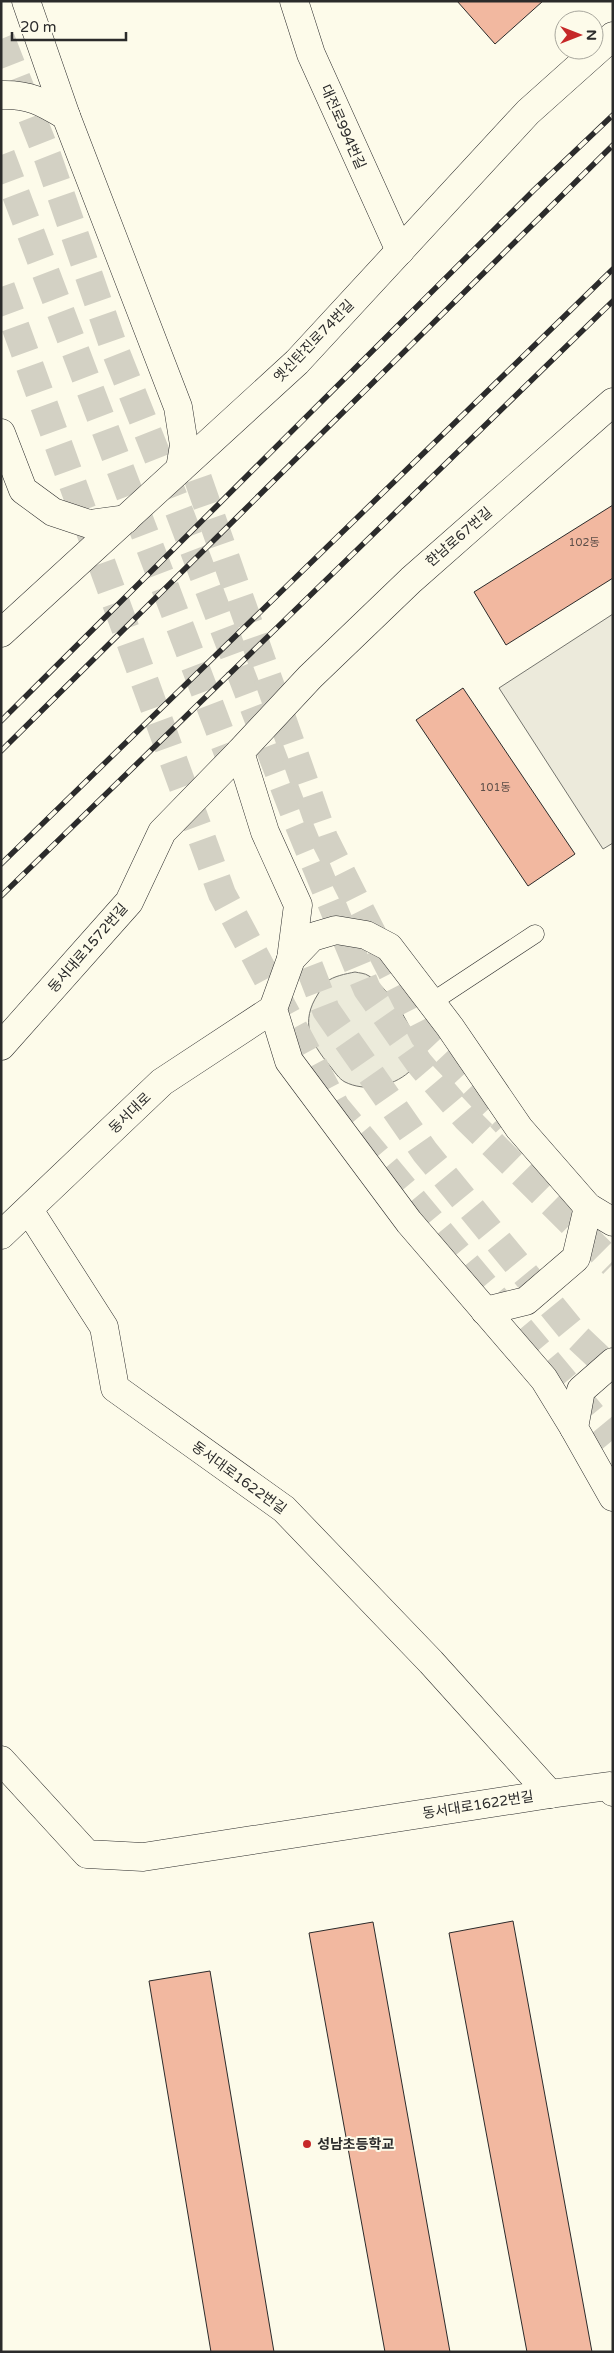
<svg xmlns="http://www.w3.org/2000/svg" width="614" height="2353" font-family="'Varela Round','Noto Sans KR',sans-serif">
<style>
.green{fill:#ecebdb;stroke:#74746e}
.parking{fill:#eceadb;stroke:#74746e}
.building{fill:#f2b8a0;stroke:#2b2b2b}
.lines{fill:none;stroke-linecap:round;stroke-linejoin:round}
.primary-tunnel{stroke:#d3d1c4;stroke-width:28;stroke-dasharray:28 14;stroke-linecap:butt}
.service-casing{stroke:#2b2b2b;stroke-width:19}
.minor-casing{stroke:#2b2b2b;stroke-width:29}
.primary-casing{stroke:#2b2b2b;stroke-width:29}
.service{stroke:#fdfbea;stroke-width:18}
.minor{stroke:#fdfbea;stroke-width:28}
.primary{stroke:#fdfbea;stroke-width:28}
.rail-casing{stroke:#2b2b2b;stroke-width:5.5}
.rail{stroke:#fdfbea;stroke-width:4;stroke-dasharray:11;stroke-linecap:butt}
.poi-dot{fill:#c62828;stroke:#fdfbea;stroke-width:2}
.labels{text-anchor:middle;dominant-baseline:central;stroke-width:4;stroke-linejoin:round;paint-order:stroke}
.number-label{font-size:11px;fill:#5d4e48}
.street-label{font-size:14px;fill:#2b2b2b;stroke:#fdfbea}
.poi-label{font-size:14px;font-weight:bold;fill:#2b2b2b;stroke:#fdfbea;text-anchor:start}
</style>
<rect width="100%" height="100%" fill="#fdfbea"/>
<!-- green -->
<path class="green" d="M355,972c4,1 10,1 14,4 22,13 64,74 40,96 -17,15 -44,20 -64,10 -6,-3 -11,-11 -15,-16 -20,-24 -30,-44 -12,-72 2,-4 5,-9 8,-12 8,-6 19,-8 29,-10z"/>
<!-- parking -->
<path class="parking" d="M613,614v229l-10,6 -104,-161z"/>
<!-- building -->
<g class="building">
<path d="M457,1h86l-48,43z"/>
<path d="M613,505v73l-107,67 -32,-53z"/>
<path d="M463,688l112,166 -47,32 -112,-166z"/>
<path d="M513,1921l79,431h-65l-78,-419z"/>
<path d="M373,1922l77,430h-65l-76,-419z"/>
<path d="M210,1971l64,381h-63l-62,-371z"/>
</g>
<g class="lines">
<!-- primary-tunnel -->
<g class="primary-tunnel">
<path d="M1,39l47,119 65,187 61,153 124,325 69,166 52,74 47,55 147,146"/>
<path d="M1,155l238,627"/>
<path d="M1,287l221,607 114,213 277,333"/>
<path d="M184,439l140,399 100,198 82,87"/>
<path d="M294,927l32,83 99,142 152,185 36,34"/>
</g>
<defs>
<path id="service" d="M432,1002l103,-68"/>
<g id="minor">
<path d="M26,1l40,115"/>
<path d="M294,1l17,53 89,197"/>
<path d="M1,95c28,-1 42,7 65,21l112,291 6,38 -4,24"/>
<path d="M1,433l22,57 30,22 36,12 37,-5"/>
<path d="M1,633l296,-271 231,-250 85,-76"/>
<path d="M291,959l7,-54 -33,-73 -25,-80 70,-75 101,-97 202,-178"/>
<path d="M1,1046l128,-144 33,-70 78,-80"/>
<path d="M29,1210l75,117 11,61 169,121 147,153 119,132"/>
<path d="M1,1235l161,-153 111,-73"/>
<path d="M485,1311l41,-10 50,-43 12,-51"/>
<path d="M574,1428l-30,-49 -135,-157 -120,-161 -16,-52 18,-50 21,-22 24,-7 30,5 23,12 61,80 69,101 69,79 25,15"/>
<path d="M1,1760l86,94 56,3 407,-63 59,-8 4,6"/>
</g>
<path id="primary" d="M613,1362l-32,28 -7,38 39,69"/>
</defs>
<!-- service casing -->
<use href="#service" class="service-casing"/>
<!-- minor casing -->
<use href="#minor" class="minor-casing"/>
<!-- primary casing -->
<use href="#primary" class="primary-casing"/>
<!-- service -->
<use href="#service" class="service"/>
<!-- minor -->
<use href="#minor" class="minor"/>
<!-- primary -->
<use href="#primary" class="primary"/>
<defs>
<g id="rail">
<path d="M1,721l533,-531 79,-75"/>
<path d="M1,751l612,-606"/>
<path d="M1,864l612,-595"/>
<path d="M1,896l612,-595"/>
</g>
</defs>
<!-- rail casing -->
<use href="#rail" class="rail-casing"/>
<!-- rail -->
<use href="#rail" class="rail"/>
</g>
<!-- markers -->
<circle class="poi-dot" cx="307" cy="2144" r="5"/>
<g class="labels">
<!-- number labels -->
<g class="number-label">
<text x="584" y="542">102동</text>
<text x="495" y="787">101동</text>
</g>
<!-- street labels -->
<g class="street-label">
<text transform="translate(343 127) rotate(66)">대전로994번길</text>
<text transform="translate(314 341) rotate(-46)">옛신탄진로74번길</text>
<text transform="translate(459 537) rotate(-41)">한남로67번길</text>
<text transform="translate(88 948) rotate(-49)">동서대로1572번길</text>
<text transform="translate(130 1113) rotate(-44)">동서대로</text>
<text transform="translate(239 1478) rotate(36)">동서대로1622번길</text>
<text transform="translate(478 1805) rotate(-9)">동서대로1622번길</text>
</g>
<!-- poi labels -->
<g class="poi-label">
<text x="317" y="2144">성남초등학교</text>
</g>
</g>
<!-- border -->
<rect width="614" height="2353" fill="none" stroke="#2b2b2b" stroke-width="5"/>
<!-- north arrow -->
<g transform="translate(579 35) rotate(90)"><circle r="24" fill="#fdfbea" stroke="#a9a89e"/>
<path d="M0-4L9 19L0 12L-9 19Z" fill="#c62828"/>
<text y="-8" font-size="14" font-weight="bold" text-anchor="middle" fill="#2b2b2b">N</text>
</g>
<!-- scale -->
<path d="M12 32v8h114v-8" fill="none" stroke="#2b2b2b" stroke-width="2.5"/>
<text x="20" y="32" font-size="15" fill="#2b2b2b" stroke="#fdfbea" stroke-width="4" paint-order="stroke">20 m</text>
</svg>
